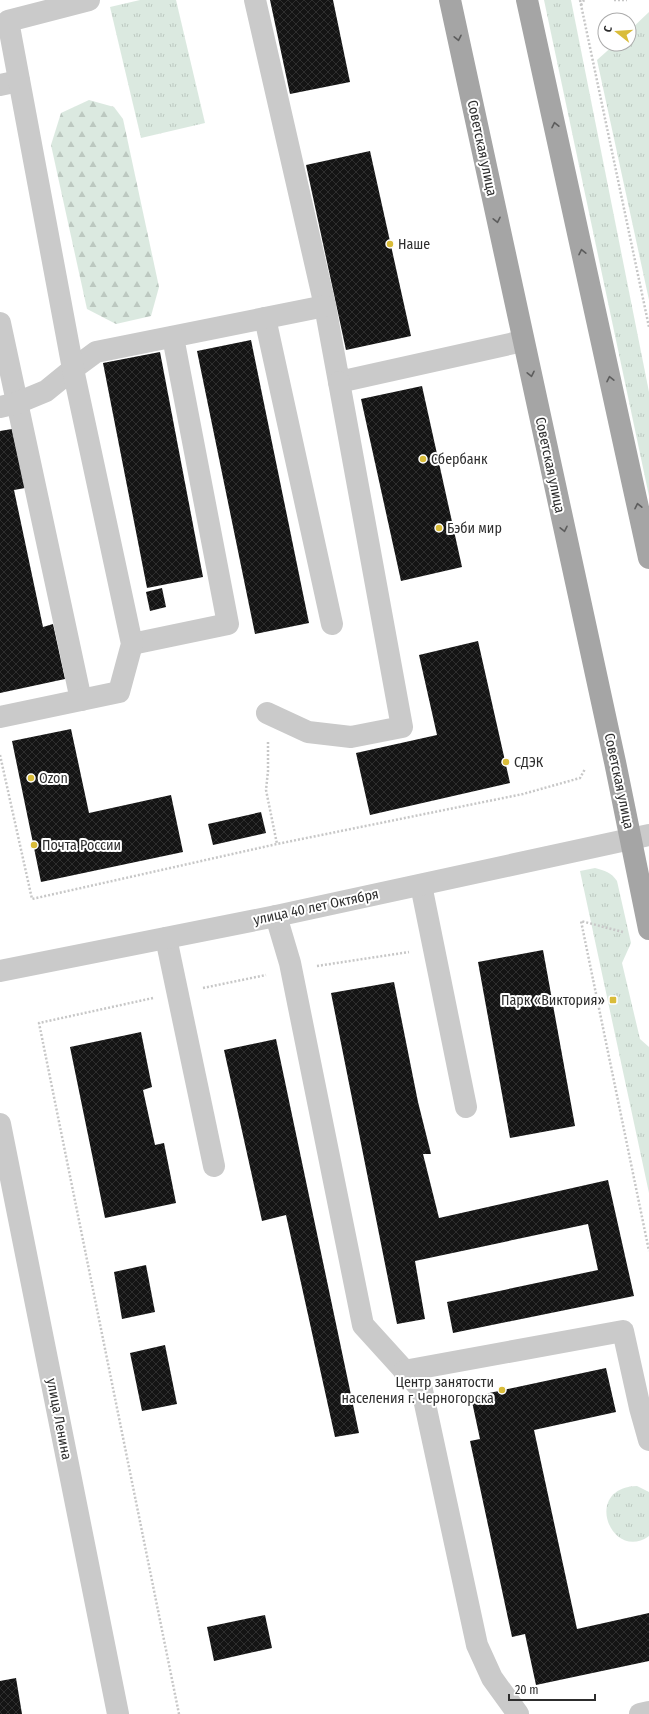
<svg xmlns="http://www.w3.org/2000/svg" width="649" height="1714" font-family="'Fira Sans Condensed',sans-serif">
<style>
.grass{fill:url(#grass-tufts)}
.forest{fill:url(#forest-firs)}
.building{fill:url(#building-cross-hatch)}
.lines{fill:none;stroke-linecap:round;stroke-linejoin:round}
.path{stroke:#c7c7c7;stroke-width:2.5;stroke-dasharray:2 2;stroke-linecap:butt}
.minor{stroke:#cacaca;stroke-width:22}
.major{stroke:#a5a5a5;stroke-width:22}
.oneway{stroke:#5d5d5d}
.poi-dot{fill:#d9bc39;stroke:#fff;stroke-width:1.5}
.labels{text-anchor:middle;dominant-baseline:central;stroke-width:4;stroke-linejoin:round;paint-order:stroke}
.street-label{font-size:14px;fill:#2d2d2d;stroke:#fff}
.poi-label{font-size:14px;fill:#2d2d2d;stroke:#fff;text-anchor:start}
</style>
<defs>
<pattern id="grass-tufts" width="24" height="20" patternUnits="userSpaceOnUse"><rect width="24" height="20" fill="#dbe9e0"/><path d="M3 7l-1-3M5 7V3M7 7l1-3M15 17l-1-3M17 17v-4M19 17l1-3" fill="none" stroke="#bcc8c0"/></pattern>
<pattern id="forest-firs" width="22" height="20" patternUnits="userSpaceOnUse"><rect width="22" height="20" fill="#dbe9e0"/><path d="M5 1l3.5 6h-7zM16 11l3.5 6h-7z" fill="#bcc8c0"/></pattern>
<pattern id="building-cross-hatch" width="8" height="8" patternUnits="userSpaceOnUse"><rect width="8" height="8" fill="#141414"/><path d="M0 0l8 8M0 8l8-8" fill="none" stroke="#2e2e2e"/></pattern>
</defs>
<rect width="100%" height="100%" fill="#fff"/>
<!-- grass -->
<g class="grass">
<path d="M140,0h36l29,123 -64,15 -31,-131z"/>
<path d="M544,0h27l78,392v104z"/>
<path d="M649,12v288l-52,-240 18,-16h14v-13z"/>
<path d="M595,868c10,3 16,4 22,13l14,62 -9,20 18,76 9,8v146l-69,-322z"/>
<path d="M637,1486l12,6v44c-37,27 -68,-48 -12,-50z"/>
</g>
<!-- forest -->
<path class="forest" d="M89,100l25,7 9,12 36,168 -8,29 -35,8 -29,-15 -36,-164 10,-32z"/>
<!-- building -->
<g class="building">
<path d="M270,0h63l17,82 -60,12z"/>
<path d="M370,151l41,185 -65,14 -40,-185z"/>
<path d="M251,340l58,283 -54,11 -58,-283z"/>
<path d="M160,352l43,225 -56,11 -44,-225z"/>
<path d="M422,386l40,181 -61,14 -40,-182z"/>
<path d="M12,429l13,59 -11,2 29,137 10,-3 12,55 -65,14v-262z"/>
<path d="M162,588l4,19 -16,4 -4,-19z"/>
<path d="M478,641l32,142 -140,32 -14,-62 81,-18 -18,-80z"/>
<path d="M71,729l18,84 82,-18 12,57 -142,30 -29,-141z"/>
<path d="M261,812l5,21 -53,12 -5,-21z"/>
<path d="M543,950l32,176 -65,12 -32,-176z"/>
<path d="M394,982l24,120 13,52h-8l16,64 169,-38 26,116 -181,37 -6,-31 151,-32 -10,-46 -173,37 10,58 -28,5 -66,-331z"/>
<path d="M141,1032l11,55 -9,3 12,55 9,-2 12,60 -71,15 -35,-171z"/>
<path d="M276,1039l83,394 -24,4 -49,-222 -24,6 -38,-171z"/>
<path d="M146,1265l9,47 -33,7 -8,-47z"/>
<path d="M165,1345l12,59 -35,7 -12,-58z"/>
<path d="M606,1368l10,44 -82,18 43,199 72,-16v48l-113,24 -11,-51 -13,3 -42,-196 10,-2 -9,-42z"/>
<path d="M265,1615l7,33 -58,13 -7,-34z"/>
<path d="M16,1678l6,36h-22v-33z"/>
</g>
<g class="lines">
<!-- path -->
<g class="path">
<path d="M580,0l69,327"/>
<path d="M614,0h13"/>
<path d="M581,5l3,-5"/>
<path d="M268,742v29l-2,19 11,54"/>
<path d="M0,755l32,144 245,-55 246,-50 57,-16 5,-9"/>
<path d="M623,932l-42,-11 68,330"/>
<path d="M317,966l92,-14"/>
<path d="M203,988l63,-13"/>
<path d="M153,998l-114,25 140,691"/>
</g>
<!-- minor -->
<g class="minor">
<path d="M255,0l70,306 14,76 184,-41"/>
<path d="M0,85l19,-4"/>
<path d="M265,318l67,306"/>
<path d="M0,323l81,377"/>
<path d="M0,407l17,-4 29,-12 27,-22 23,-17 229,-46"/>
<path d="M132,644l96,-20 -55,-287"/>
<path d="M267,713l41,19 43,5 51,-10 -63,-345"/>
<path d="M0,717l119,-25 13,-48 -59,-275 -65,-348 81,-21"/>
<path d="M421,885l45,222"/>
<path d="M276,916l14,47 73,362 59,65 55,255 15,33 26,36"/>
<path d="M166,938l48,228"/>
<path d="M0,971l276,-55 373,-81"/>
<path d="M0,1124l118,590"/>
<path d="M404,1371l219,-40 17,77 9,32"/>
<path d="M640,1714l9,-2"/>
</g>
<!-- major -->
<g class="major">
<path d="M450,0l165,762 34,167"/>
<path d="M527,0l122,558"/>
</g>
</g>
<!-- one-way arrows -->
<defs><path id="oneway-chevron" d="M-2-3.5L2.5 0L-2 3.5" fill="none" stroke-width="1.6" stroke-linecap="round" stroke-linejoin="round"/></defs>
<g class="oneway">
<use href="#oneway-chevron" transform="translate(458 38) rotate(78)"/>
<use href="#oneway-chevron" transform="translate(555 125) rotate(-102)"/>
<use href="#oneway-chevron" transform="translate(497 220) rotate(78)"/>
<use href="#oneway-chevron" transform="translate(582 252) rotate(-102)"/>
<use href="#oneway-chevron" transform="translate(531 374) rotate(78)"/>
<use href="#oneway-chevron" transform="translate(610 379) rotate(-102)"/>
<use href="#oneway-chevron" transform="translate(638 506) rotate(-102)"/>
<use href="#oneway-chevron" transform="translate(564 529) rotate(78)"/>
</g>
<!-- markers -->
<g class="poi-dot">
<circle cx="390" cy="244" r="4"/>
<circle cx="423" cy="459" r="4"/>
<circle cx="439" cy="528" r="4"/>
<circle cx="506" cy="762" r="4"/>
<circle cx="31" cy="778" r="4"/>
<circle cx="34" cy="845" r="4"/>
<rect x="609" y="996" width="8" height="8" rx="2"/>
<circle cx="502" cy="1390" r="4"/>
</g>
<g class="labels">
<!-- street labels -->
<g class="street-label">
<text transform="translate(482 148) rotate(78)">Советская улица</text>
<text transform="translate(550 465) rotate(78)">Советская улица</text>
<text transform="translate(619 781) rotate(78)">Советская улица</text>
<text transform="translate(316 907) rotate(-12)">улица 40 лет Октября</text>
<text transform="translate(59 1419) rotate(79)">улица Ленина</text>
</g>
<!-- poi labels -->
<g class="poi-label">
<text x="398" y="244">Наше</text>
<text x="431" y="459">Сбербанк</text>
<text x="447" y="528">Бэби мир</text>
<text x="514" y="762">СДЭК</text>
<text x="39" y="778">Ozon</text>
<text x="42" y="845">Почта России</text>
<text x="605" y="1000" text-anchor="end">Парк «Виктория»</text>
<text x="494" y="1382" text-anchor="end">Центр занятости<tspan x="494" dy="16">населения г. Черногорска</tspan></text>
</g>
</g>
<!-- north arrow -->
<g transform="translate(617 32) rotate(287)"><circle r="19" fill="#ffffff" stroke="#ababab"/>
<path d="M0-3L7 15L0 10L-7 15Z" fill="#d9bc39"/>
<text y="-6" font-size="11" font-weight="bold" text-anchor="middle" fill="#2d2d2d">С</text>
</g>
<!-- scale -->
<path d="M509 1694v6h86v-6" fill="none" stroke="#2d2d2d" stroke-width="2"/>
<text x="515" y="1694" font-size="12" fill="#2d2d2d" stroke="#ffffff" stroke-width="3" paint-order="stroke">20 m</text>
</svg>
